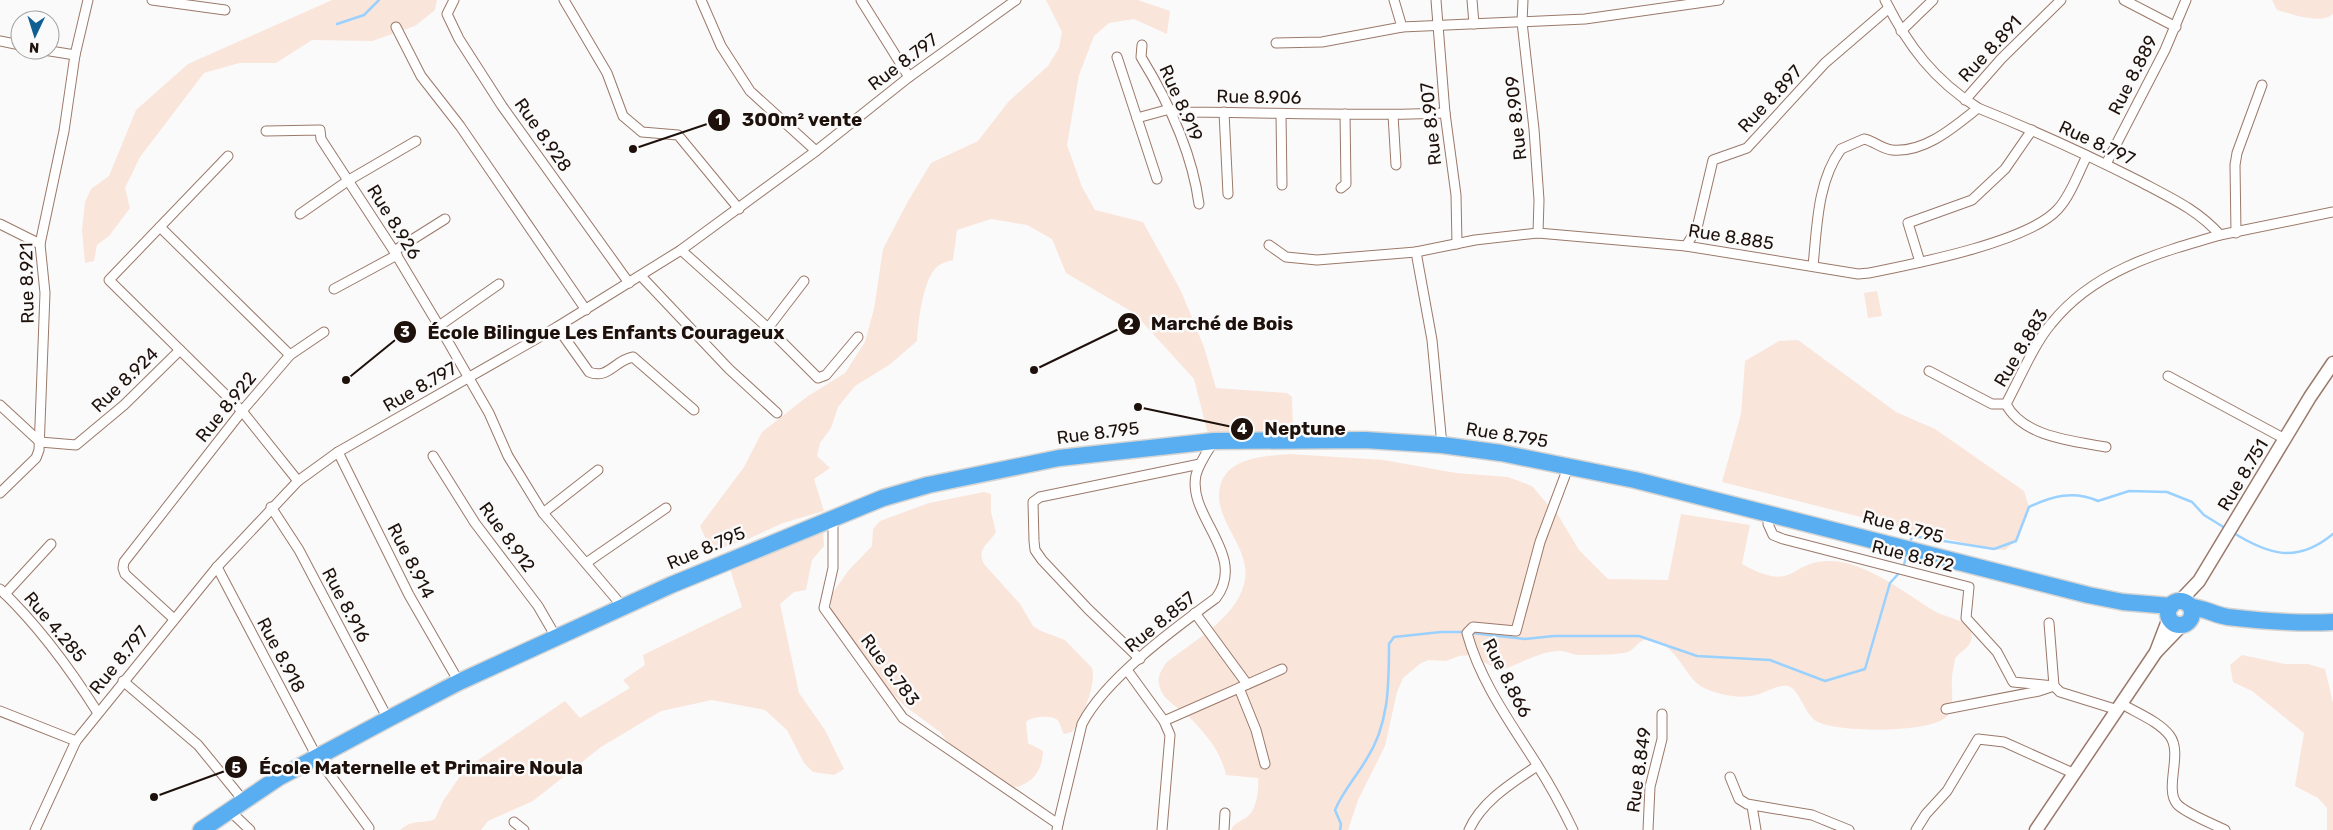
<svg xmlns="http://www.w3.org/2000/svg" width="2333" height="830" font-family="Rubik,sans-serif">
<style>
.green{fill:#fae5db}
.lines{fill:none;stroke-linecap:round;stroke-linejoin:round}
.stream{stroke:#9ad1fe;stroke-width:2.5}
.street-casing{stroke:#9b796a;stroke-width:11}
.secondary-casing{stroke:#9b796a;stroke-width:15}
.highway-casing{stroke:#d6d4d3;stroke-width:19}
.street{stroke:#fff;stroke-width:9}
.secondary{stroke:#fff;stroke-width:12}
.highway{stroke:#58aef0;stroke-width:16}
.labels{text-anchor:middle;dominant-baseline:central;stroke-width:5;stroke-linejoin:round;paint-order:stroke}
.street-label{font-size:18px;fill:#1e110b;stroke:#fafafa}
.leader{fill:none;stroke:#1e110b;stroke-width:2}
.callout-dot{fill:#1e110b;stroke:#fafafa;stroke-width:2}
.mark-label{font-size:15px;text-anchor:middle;font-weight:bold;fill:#fff}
.callout-label{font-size:19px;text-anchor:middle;font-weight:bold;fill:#1e110b;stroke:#fafafa;stroke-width:5;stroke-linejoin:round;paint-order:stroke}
</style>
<rect width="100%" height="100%" fill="#fafafa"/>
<!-- green -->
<g class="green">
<path d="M332,0h105l-2,10 -20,16 -43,15 -60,-1 -36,23h-37l-35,10 -64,84 -15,31 5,20 -21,28 -12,9 -3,16 -9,2 -3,-33 3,-28 6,-13 18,-13 27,-66 52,-46z"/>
<path d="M1046,0h92l32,11 -3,23 -33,-15 -25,4 -15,13 -15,39 -12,70 15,42 13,23 48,12 38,69 23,56 12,41 71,5 5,4 1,32 -85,5 -14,-55 -60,-66 -68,-40 -14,-34 -25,-14 -36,-6 -34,11 -4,30c-4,1 -11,3 -15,6 -15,11 -20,57 -21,75l-28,24 -34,21 -17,21 -7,21 -11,15 -3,13 13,12 -16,11 10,32 -41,12 -35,16 -37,12 -11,-25 44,-59 18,-35 46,-36 37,-23 20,-31 9,-33 9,-60 24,-46 24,-40 47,-22 31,-40 39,-35 11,-18 3,-16z"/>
<path d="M2272,0h61v14c-13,11 -41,0 -56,-4z"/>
<path d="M1877,291l5,25 -14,2 -4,-25z"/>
<path d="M1798,340l98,72 39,17 89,62 5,16 -11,32 -13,11 -17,-1 -266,-67 19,-68 4,-53 34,-20z"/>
<path d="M1290,454l94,6 72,13 52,4 24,9 17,20 6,4 24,40 29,29 60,1 13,-66 69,11 -8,39c55,31 47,-5 89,-3 36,1 75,33 105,51 11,6 31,7 35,20 4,15 -10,17 -16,27 -1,7 -3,13 -3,19 -1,11 3,27 -4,37 -13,19 -112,18 -132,6 -11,-7 -17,-32 -28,-35 -9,-2 -20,5 -29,8 -17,6 -39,1 -55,-6 -20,-10 -24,-40 -51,-48 -15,-4 -17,12 -29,13 -15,2 -30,2 -45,2 -8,0 -15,-5 -22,-4 -17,1 -41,14 -57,20l-29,-16 -12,1 -13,5 -17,-1 -8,3 -18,15 -6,14 -12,54 -27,54 -10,30h-117c4,-8 9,-8 16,-13 10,-7 12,-28 11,-39l-32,-3c-5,-23 -19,-40 -36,-57 -11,-11 -28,-17 -31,-34 -2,-8 3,-14 7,-21 27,-22 69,-44 78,-79 10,-37 -35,-65 -23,-101 9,-26 45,-27 69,-29z"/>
<path d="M984,492l7,2v18l5,20c-7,12 -20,16 -12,32l36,40 13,22 8,5 24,9 27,28c5,15 -10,51 -20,64l-8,2c-3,-5 -4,-13 -8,-15 -7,-4 -25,-2 -30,3l2,21 15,8c-1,23 -13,35 -36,38l-58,-45 -9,-12 -34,-25 -37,-36 -39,-58 2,-19 16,-23 24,-25 1,-17 7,-8 49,-18z"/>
<path d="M823,530l1,16 -12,14 -6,30 -12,2 -14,12 19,89 26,37 19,39 -10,6 -21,-3 -9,-9 -17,-33 -22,-20 -53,-10 -51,11 -60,36 -68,54 -45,20 -7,9h-81c15,-12 19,-5 35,-11l8,-18 22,-32 100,-68 15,17 50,-30 -7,-8 22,-15 -2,-10 99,-48 -12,-38z"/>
<path d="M2242,655l43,9h23l17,5 8,34v127h-6v-22l-9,-10 -23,-12 9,-53 -52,-42 -19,-9 -3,-17z"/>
</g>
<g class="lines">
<!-- stream -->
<g class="stream">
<path d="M337,24l27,-9 15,-15"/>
<path d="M2232,532c37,23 65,32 101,2"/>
<path d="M1910,544l2,-8 82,13 22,-8 13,-34c23,-11 45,-17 69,-6l31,-10 38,1 25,10 12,13 21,13"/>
<path d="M1903,568l4,-14"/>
<path d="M1472,633l53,6 29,-3h85l58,20 73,4 55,21 40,-12 25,-86 10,-11"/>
<path d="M1340,830l1,-6 -6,-14c8,-19 21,-33 31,-50 23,-35 23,-75 23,-116l5,-7 47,-5h23"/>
</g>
<defs>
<g id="street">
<path d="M152,0l73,10"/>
<path d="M454,0l-7,14 12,25 43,67 127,177"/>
<path d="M564,0l43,73 16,43 19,16 36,3 61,74"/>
<path d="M701,0l20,46 29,45 66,60"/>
<path d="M861,0l48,77"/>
<path d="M1394,0l8,27"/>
<path d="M1436,0l9,113 11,82 1,49"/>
<path d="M1472,0l2,24"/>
<path d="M1523,0l-1,22 12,107 5,71 -1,33"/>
<path d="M1885,0c23,46 49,80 93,108 55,22 110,47 163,74 30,16 57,28 79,53l113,-23"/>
<path d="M2124,0l52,27"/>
<path d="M396,27l25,49 39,50 126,184"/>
<path d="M1901,31l32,-31"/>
<path d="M0,41l20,4"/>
<path d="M1276,43l46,-1 80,-15 183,-8 134,-19"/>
<path d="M1142,45l-1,12c27,44 51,95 58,147"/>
<path d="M44,50l31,5"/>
<path d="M1117,57l20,61"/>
<path d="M1965,100l36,-41 60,-59"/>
<path d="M1224,112l4,82"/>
<path d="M1281,114l1,71"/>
<path d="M1393,115l3,50"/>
<path d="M266,131l54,-1 1,9 73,112 45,75 50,87 19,43 35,57 80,94"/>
<path d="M2106,164l59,-114 21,-50"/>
<path d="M1157,179l-20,-61 33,-9 11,3c88,0 176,5 264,1"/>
<path d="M1341,188l5,-4 -1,-70"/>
<path d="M300,214l49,-34 67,-39"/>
<path d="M0,224l40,20"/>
<path d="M160,227l130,128"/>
<path d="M2236,233l-1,-68 2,-12 25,-68"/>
<path d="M1269,245l17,12 31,3 99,-8"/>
<path d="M1686,246l11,-18 16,-68 34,-12 78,-85 64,-55"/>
<path d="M681,250l87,78 50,50 8,-3 32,-38"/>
<path d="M394,251l51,-32"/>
<path d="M1920,262l-12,-39 64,-23 33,-31 27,-39"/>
<path d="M1813,266c4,-38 4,-84 28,-117l23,-10c10,2 18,10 28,11 33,3 62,-23 86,-42"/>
<path d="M641,276l88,93 48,44"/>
<path d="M334,289l63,-34"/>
<path d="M439,326l60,-42"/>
<path d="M557,327l32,45c19,8 26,-12 44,-15l61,53"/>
<path d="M768,328l36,-47"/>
<path d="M180,350l-71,-70 119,-124"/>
<path d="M1929,371l63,33h14c13,-24 28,-60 45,-80 42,-53 106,-71 169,-89"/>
<path d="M2168,376l117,63"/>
<path d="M2006,404c17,33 67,37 100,43"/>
<path d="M0,405l40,37 36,3 48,-40 56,-55 62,61 56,70"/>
<path d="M1442,445l-10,-105 -16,-88 59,-12 63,-7 148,13 172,28 11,-1c45,-9 160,-31 189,-64 13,-14 20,-36 29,-53"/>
<path d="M338,452l71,143 50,87"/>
<path d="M433,456l42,67 63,83 18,31"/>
<path d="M1569,465l-29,77 -24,89 -43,-4 -6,6c13,48 43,89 69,130 14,22 26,44 37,67"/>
<path d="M0,493l36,-35 3,-8 6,-157 -5,-49 24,-113 11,-76 13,-55"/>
<path d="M271,507l28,43 89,169"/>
<path d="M543,513l55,-43"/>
<path d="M1769,513l-1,11 5,11 10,4 186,48 -3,31 31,34 16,30 41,4 6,6 58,18"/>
<path d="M833,518v50l-9,40 79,110 155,106 -1,6"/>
<path d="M586,563l80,-55"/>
<path d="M217,567l100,190 52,71"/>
<path d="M0,589c39,37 69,78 98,124"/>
<path d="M5,594l46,-50"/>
<path d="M1195,613l52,71"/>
<path d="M174,619l-49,-45 -2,-6 1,-6 118,-151 48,-56 34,-23"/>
<path d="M1140,659l-52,-50 -46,-49 -7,-10 -1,-9 -1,-39 7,-5 160,-33"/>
<path d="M1127,670l37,51 6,14 -8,95"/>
<path d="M123,681l75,64 45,55"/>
<path d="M1239,688l17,42 9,34"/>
<path d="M2122,704c15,9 38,18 48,32 13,18 -6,52 7,68 8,9 36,20 48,26"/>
<path d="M1946,709l93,-18 15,-5 -5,-63"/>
<path d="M0,711l76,30"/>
<path d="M1164,721l118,-52"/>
<path d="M1730,777l9,22 8,5 65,11 37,15"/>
<path d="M1752,806l4,24"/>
<path d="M229,810l21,20"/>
<path d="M514,822l10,8"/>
<path d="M1058,824l24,-100c23,-45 93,-96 134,-126 32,-43 -29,-81 -20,-123 3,-12 11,-23 18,-34"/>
<path d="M35,830l41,-89 141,-174 81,-86 40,-29 219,-125 124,-77 135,-99 93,-74 107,-77"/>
<path d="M1224,830l1,-17"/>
<path d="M1469,830c13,-29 43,-47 68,-64"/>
<path d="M1648,830l2,-43 12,-48v-25"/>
<path d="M1916,830l10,-16 21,-23 31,-52 26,3 71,32"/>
</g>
<g id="secondary">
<path d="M2180,601l19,-20 111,-184 23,-34"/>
<path d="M2156,652l26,-27"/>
<path d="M2036,830l120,-178 13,-34"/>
</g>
<g id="highway">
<circle cx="2180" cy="613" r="12"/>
<path d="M2191,607c13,1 24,8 37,10 34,4 70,7 105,5"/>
<path d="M201,830l77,-52 110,-59 71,-37 212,-97 212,-87 45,-13 131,-27 155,-17 151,-1 77,5 59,8 134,27 453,115 35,7 48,4"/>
</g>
</defs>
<!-- street casing -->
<use href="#street" class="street-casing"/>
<!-- secondary casing -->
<use href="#secondary" class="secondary-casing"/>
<!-- highway casing -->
<use href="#highway" class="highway-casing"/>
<!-- street -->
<use href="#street" class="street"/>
<!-- secondary -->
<use href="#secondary" class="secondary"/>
<!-- highway -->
<use href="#highway" class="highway"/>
</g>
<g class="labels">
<!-- street labels -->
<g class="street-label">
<text transform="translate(1990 49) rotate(-47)">Rue 8.891</text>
<text transform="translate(903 62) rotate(-37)">Rue 8.797</text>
<text transform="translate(2133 75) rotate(-63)">Rue 8.889</text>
<text transform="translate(1259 97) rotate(1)">Rue 8.906</text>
<text transform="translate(1770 99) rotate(-47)">Rue 8.897</text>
<text transform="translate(1181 103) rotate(66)">Rue 8.919</text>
<text transform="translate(1516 118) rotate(-96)">Rue 8.909</text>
<text transform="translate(1431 124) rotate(-96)">Rue 8.907</text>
<text transform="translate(543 135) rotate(55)">Rue 8.928</text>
<text transform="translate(2097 143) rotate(25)">Rue 8.797</text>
<text transform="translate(394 222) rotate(58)">Rue 8.926</text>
<text transform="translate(1731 237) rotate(9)">Rue 8.885</text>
<text transform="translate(27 283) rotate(-91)">Rue 8.921</text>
<text transform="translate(2021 348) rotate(-59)">Rue 8.883</text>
<text transform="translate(125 380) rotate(-44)">Rue 8.924</text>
<text transform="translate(420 387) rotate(-30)">Rue 8.797</text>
<text transform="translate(226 407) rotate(-51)">Rue 8.922</text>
<text transform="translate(1098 433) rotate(-7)">Rue 8.795</text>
<text transform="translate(1507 435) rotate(9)">Rue 8.795</text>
<text transform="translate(2243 475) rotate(-59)">Rue 8.751</text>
<text transform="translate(1903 527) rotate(15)">Rue 8.795</text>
<text transform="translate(507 537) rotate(54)">Rue 8.912</text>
<text transform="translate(706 548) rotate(-23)">Rue 8.795</text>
<text transform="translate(1913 556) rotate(14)">Rue 8.872</text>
<text transform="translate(411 561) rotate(63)">Rue 8.914</text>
<text transform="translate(346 605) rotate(62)">Rue 8.916</text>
<text transform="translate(1160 622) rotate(-39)">Rue 8.857</text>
<text transform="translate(55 627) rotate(50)">Rue 4.285</text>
<text transform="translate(281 655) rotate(62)">Rue 8.918</text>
<text transform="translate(119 660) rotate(-51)">Rue 8.797</text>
<text transform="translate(890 670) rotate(53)">Rue 8.783</text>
<text transform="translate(1507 678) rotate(63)">Rue 8.866</text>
<text transform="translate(1639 770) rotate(-82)">Rue 8.849</text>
</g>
</g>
<!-- callouts -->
<path class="leader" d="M633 149L719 120M1034 370L1129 324M346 380L405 332M1138 407L1242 429M154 797L236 767"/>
<g class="callout-dot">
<circle cx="633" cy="149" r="5"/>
<circle cx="1034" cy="370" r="5"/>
<circle cx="346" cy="380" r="5"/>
<circle cx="1138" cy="407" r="5"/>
<circle cx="154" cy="797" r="5"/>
<circle cx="719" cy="120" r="12"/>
<circle cx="1129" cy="324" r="12"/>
<circle cx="405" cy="332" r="12"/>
<circle cx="1242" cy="429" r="12"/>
<circle cx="236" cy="767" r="12"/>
</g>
<g class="mark-label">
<text x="719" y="125">1</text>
<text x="1129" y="329">2</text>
<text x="405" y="337">3</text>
<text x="1242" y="434">4</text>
<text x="236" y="773">5</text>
</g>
<g class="callout-label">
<text x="802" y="126">300m² vente</text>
<text x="1222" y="330">Marché de Bois</text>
<text x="606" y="339">École Bilingue Les Enfants Courageux</text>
<text x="1305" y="435">Neptune</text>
<text x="421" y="774">École Maternelle et Primaire Noula</text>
</g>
<!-- north arrow -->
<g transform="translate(35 35) rotate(184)"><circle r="24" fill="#fafafa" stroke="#a29d9a"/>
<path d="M0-4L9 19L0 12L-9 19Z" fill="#115f92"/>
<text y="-8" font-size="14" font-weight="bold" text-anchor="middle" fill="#1e110b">N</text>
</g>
</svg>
